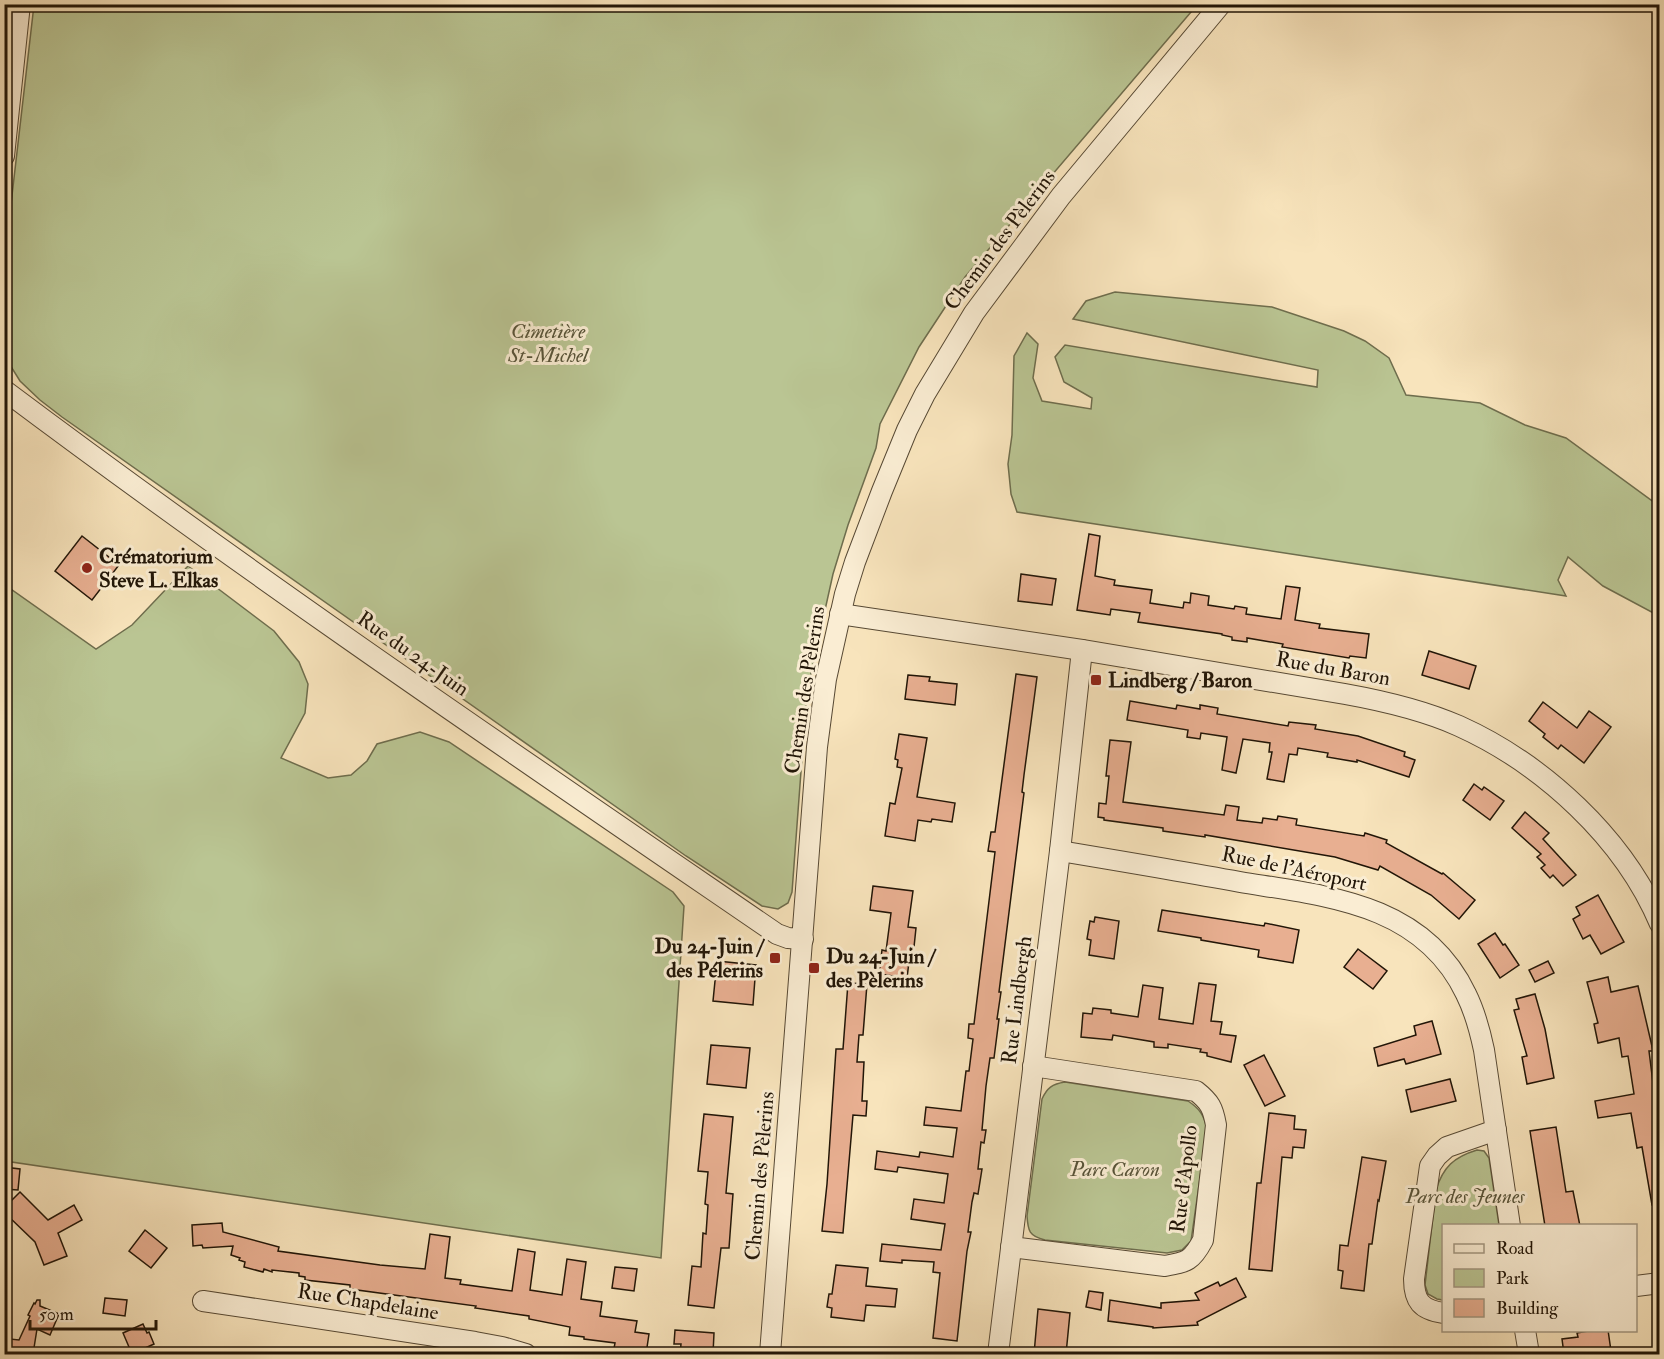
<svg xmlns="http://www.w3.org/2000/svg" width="1664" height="1359" font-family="'IM FELL Double Pica',serif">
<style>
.green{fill:#bac593;stroke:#6e6d4d;stroke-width:1.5}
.building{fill:#e8af91;stroke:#211507;stroke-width:1.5}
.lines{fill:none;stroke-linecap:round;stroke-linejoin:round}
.minor-casing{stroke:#574934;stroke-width:22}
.minor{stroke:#faedd3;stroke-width:20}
.poi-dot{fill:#8f2418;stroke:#faedd3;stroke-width:2}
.labels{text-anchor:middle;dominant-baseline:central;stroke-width:6;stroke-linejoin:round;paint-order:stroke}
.street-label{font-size:21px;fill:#211507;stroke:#faedd3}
.park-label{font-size:21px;font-style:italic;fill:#575338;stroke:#faedd3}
.poi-label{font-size:21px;font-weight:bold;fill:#211507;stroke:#faedd3;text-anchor:start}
</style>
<rect width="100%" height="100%" fill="#f8e4bc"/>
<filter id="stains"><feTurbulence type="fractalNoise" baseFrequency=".00333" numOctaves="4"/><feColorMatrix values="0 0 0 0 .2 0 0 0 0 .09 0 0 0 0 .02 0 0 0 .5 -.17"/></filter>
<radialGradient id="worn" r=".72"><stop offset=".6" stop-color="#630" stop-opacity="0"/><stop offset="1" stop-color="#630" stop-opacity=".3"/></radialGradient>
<!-- green -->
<g class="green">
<path d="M34,5h1163l-232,272 -46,70 -39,77 -4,24 -28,77 -15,49 -26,117 -15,201 -4,11 -10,6 -16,-3 -76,-50 -624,-439 -22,-17 -20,-19 -15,-24v-101z"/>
<path d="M1115,292l157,15 72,24 21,10 24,17 17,37 74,8 45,22 41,13 93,68v110l-56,-30 -35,-29 -10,23 8,16 -549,-84 -6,-18 -3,-30 4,-29 2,-79 13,-23 11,11 -5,34 9,23 49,8 1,-11 -28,-16 -9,-25 10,-12 252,42 1,-17 -245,-51 13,-18z"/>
<path d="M188,566l86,65 25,31 9,22 -3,29 -24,45 47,20 23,-3 16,-14 10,-17 43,-12 29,10 224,150 11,14 -23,352 -656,-97v-576l91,64 36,-24z"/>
<path d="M1065,1082l123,19c12,8 16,14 19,28l-16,112 -9,9 -15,3 -122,-13c-16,-4 -17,-9 -18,-24l15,-117c5,-11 10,-15 23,-17z"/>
<path d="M1477,1150l7,1 5,7 10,67 -55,1 -1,74 -6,-1 -9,-5 -3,-9 11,-95c7,-23 18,-33 41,-40z"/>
</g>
<!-- building -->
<g class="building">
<path d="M1089,534l11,2 -5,40 20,4 -1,5 38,5 -2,13 33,5 1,-6 6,1 1,-10 18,3 -1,9 26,4 1,-3 12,2 -1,6 35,5 5,-33 14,2 -5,32 25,4 -1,4 50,6 -3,24 -16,-2 -1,2 -67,-11 1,-3 -36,-6v4l-15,-2v-3l-10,-2v-1l-84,-12 2,-9 -29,-4 -1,6 -33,-5z"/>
<path d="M82,536l37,29 -27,35 -37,-29z"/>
<path d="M1021,574l35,5 -4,26 -34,-4z"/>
<path d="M1429,651l47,15 -7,23 -47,-14z"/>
<path d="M1016,674l21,3 -13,98 -2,17 2,1 -25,199h2l-4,27h2l-5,39h-4l-4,28 -4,44h4l-2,13 -3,-1 -3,27h4l-4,25 -4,-1 -2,9 -4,30h3l-4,19 -10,90 -24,-3 7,-65 -7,-1 1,-10 -32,-2v3l-22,-2 2,-17 59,6 4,-26 -34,-5 3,-20 30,4 4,-29 -50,-7 -1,5 -22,-3 2,-18 42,6 1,-5 33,5 4,-29 -33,-3 2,-18 35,4 5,-40h3l4,-32 -5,-1 1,-14h5l21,-172 -7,-1 3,-19h4z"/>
<path d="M908,675l22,2 -1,4 28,3 -2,21 -50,-6z"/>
<path d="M1130,701l46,8 1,-4 23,4v-4l18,3 -1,6 71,12 1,-4 27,3 -1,4 43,7 47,16 -1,4 11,4 -6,17 -52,-17v2l-30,-5 1,-4 -30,-5 -1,7 -8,-1 -5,28 -17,-3 5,-27h-3l1,-9 -27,-4 -7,34 -14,-3 5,-33 -26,-4 -1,6 -13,-2 1,-7 -61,-10z"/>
<path d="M1543,702l34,26 12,-17 22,16 -27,36 -23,-18 -3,4 -15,-12 2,-3 -16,-13z"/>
<path d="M899,734l28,4 -10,59 38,6 -3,19 -20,-3 -1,3 -13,-2 -3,21 -30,-5 5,-33 5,1 7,-36 -5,-1 1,-7 -3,-1z"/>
<path d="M1110,740l21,2 -8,60 101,13 2,-10 13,2 -2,13 25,3 1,-5 14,2 1,-4 19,3 -1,6 68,11 1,-3 22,7 -1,3 56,31 1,-1 32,27 -16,19 -28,-24 -51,-29 -2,4 -43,-13 -130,-22v2l-42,-6v-3l-59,-8v-2l-6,-1 1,-14 7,1 3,-28h-3z"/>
<path d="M1474,784l8,6 2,-3 20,14 -14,19 -27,-20z"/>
<path d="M1525,812l24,21 -6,6 33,36 -13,11 -10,-11 -3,3 -9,-10 4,-3 -8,-8 4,-3 -29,-26z"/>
<path d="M873,886l40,5 -5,36 8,1 -2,19 -3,-1 -4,32 -28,-4 3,-24 4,1 5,-38 -21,-3z"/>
<path d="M1598,895l26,47 -23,12 -11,-19 -7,4 -10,-20 7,-4 -4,-8z"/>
<path d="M1162,910l102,16 1,-3 34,7 -6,33 -35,-6 1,-7 -58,-10v-2l-43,-7z"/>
<path d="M1095,917l24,4 -5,38 -25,-4 2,-15 -4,-1 3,-18 4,1z"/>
<path d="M1495,933l8,12 2,-1 14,21 -19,13 -22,-34z"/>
<path d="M1358,949l29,22 -14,18 -29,-22z"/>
<path d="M717,961l39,4 -3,40 -40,-4z"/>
<path d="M1548,961l6,12 -19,9 -6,-12z"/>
<path d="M1608,977l3,15 27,-6 13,56 2,9h-4l10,80v73l-7,1 -10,-58 -5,1 -6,-35 -33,5 -3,-17 39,-7 -6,-38 -6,1 -3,-19 -21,5 -4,-19 4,-1 -11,-41z"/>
<path d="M848,983l19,1 -4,51h-4l-2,27h7l-2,39h5l-1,15 -13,-1 -10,118 -21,-2 5,-47 9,-135h7z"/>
<path d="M1199,983l17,2 -5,36 11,1 -2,12 16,2 -5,26 -24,-6v-3l-7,-1 1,-3 -33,-5v4l-14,-1v-5l-41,-7 -1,5 -31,-3 2,-24 9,1 1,-6 18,2v3l27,4 5,-32 20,3 -4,31 34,5z"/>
<path d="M1535,994l10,35 9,49 -27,6 -5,-27 5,-1 -13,-46 5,-1 -3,-10z"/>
<path d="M1432,1021l9,33 -35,10 -2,-5 -26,7 -4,-18 42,-13 -2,-9z"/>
<path d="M711,1045l39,3 -4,40 -39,-4z"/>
<path d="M1264,1055l21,41 -20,10 -21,-41z"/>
<path d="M1450,1079l6,22 -45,11 -5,-22z"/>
<path d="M1269,1113l26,3 -1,13 12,1 -2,18 -11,-1 -1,11 -10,-1 -10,114 -23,-2 8,-86h4z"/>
<path d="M704,1114l29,3 -7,76 7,1 -4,54h-8l-7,60 -26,-3 4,-39 9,1 2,-34 3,1 2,-29 -3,-1 3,-32 -10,-1z"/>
<path d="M1556,1127l10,65 7,-1 7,35h-35l-15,-95z"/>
<path d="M1362,1157l24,4 -7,40 -1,-1 -6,44h-3l-5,47 -23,-3 2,-17 -5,-1 2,-25 8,1z"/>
<path d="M4,1167l16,2 -2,21 -14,-1z"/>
<path d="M20,1192l28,28 26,-15 8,15 -24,13 9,23 -23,9 -9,-23 -28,-27 4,-4 -5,-5z"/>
<path d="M222,1223l1,9 56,15 -1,4 102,14 45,4 5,-35 20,3 -5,41 16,2 -1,4 52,7 6,-42 17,3 -5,38 32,5 5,-36 19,3 -5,37 21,3 -2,14 37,5 -2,11 14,2 -3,20h-33l2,-11 -31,-4v-2l-15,-2 1,-8 -41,-8v-3l-54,-8 1,-2 -126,-17v-4l-45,-5v-3l-6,-1v-3l-27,-3v2l-8,-3 -1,3 -19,-5 1,-5 -6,-2 1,-2 -9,-3 2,-9 -30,2 -1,-3 -9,1 -1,-21z"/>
<path d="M145,1230l22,18 -16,20 -22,-17z"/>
<path d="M836,1265l32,3 -2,18 31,3 -2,18 -29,-2 -2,16 -33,-4 1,-9 -5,-1 2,-13h3z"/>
<path d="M615,1267l22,2 -3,22 -22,-3z"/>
<path d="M1236,1278l10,19 -49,25 1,3 -45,3v-1l-45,-6 2,-21 51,8v-5l38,-3 -4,-7 23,-11 2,4z"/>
<path d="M1089,1291l14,2 -2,17 -15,-3z"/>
<path d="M105,1298l22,2 -2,16 -22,-3z"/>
<path d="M37,1300h3v6l19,8 -9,21 -13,-6 -4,25h-25l2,-15 9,1 11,-24 -2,-1 6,-12 1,1z"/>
<path d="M1038,1309l32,4 -4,41h-32z"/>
<path d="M143,1324l4,9 2,-1 5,12 -22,10 -9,-21z"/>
<path d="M675,1330l39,3 -1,21h-33l1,-10h-7z"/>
<path d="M1594,1330h14l3,21 -20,3h-27l-2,-15 16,-2 -1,-4z"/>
</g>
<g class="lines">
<defs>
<g id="minor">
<path d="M4,156l16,-152"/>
<path d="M4,390c252,189 513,366 773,544l11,4 15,1"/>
<path d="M840,614l242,36 263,44c39,7 78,16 114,32 84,38 165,112 201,198"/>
<path d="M1060,851c60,10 120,20 180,31 86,14 183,21 226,112 9,18 14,37 18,56l26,176"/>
<path d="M1011,1247l154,19c22,-4 27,-5 38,-26l13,-115c-3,-17 -6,-23 -20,-34l-163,-25"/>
<path d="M1636,1286l24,-3"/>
<path d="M203,1301l272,41 27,5 24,7"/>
<path d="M1444,1313c-23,-3 -30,-12 -30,-34l16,-113 7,-10 10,-9 49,-17"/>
<path d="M1525,1330l4,24"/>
<path d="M770,1354l47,-607 9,-68 19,-85 10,-32 27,-71 25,-61 18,-36 49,-81 87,-117 160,-192"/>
<path d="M998,1354l62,-503 22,-201"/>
</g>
</defs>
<!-- minor casing -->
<use href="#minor" class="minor-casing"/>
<!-- minor -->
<use href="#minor" class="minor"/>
</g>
<!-- markers -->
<g class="poi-dot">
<circle cx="87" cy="568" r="6"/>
<rect x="1090" y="674" width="12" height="12" rx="3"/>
<rect x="769" y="952" width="12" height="12" rx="3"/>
<rect x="808" y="962" width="12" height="12" rx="3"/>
</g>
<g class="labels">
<!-- street labels -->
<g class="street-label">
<text transform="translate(1000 240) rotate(-53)">Chemin des Pèlerins</text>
<text transform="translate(413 654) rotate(35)">Rue du 24-Juin</text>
<text transform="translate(1333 669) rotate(10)">Rue du Baron</text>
<text transform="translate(805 690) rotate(-81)">Chemin des Pèlerins</text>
<text transform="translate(1294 869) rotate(12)">Rue de l'Aéroport</text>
<text transform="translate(1017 1000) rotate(-83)">Rue Lindbergh</text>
<text transform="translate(760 1176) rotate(-85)">Chemin des Pèlerins</text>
<text transform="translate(1184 1179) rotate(-83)">Rue d'Apollo</text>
<text transform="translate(368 1302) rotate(9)">Rue Chapdelaine</text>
</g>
<!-- park labels -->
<g class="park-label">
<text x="548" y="331">Cimetière<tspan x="548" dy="24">St-Michel</tspan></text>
<text x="1115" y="1169">Parc Caron</text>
<text x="1465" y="1196">Parc des Jeunes</text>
</g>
<!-- poi labels -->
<g class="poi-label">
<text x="99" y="556">Crématorium<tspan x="99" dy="24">Steve L. Elkas</tspan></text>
<text x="1108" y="680">Lindberg / Baron</text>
<text x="763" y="946" text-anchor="end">Du 24-Juin /<tspan x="763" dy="24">des Pélerins</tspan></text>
<text x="826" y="956">Du 24-Juin /<tspan x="826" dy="24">des Pèlerins</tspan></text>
</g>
</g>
<!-- margin -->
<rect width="1664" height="1359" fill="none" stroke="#f8e4bc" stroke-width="24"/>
<rect x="6" y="6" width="1652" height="1347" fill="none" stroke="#211507" stroke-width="3"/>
<rect x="12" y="12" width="1640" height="1335" fill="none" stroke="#211507" stroke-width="1.5"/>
<!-- legend -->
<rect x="1442" y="1224" width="195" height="108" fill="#faedd3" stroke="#a39781" stroke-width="1.5"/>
<rect x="1454" y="1244" width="30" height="9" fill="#faedd3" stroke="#a39781" stroke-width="1.5"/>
<text x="1496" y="1254" font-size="18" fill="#211507">Road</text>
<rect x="1454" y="1269" width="30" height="18" fill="#bac593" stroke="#a39781" stroke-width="1.5"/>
<text x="1496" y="1284" font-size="18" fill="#211507">Park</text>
<rect x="1454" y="1299" width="30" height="18" fill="#e8af91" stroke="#a39781" stroke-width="1.5"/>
<text x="1496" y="1314" font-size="18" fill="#211507">Building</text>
<!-- scale -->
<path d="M30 1320v9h126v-9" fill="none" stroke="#211507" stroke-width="3"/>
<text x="39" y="1320" font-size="18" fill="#211507" stroke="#faedd3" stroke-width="4.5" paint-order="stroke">50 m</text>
<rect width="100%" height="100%" filter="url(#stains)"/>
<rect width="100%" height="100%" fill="url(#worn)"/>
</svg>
